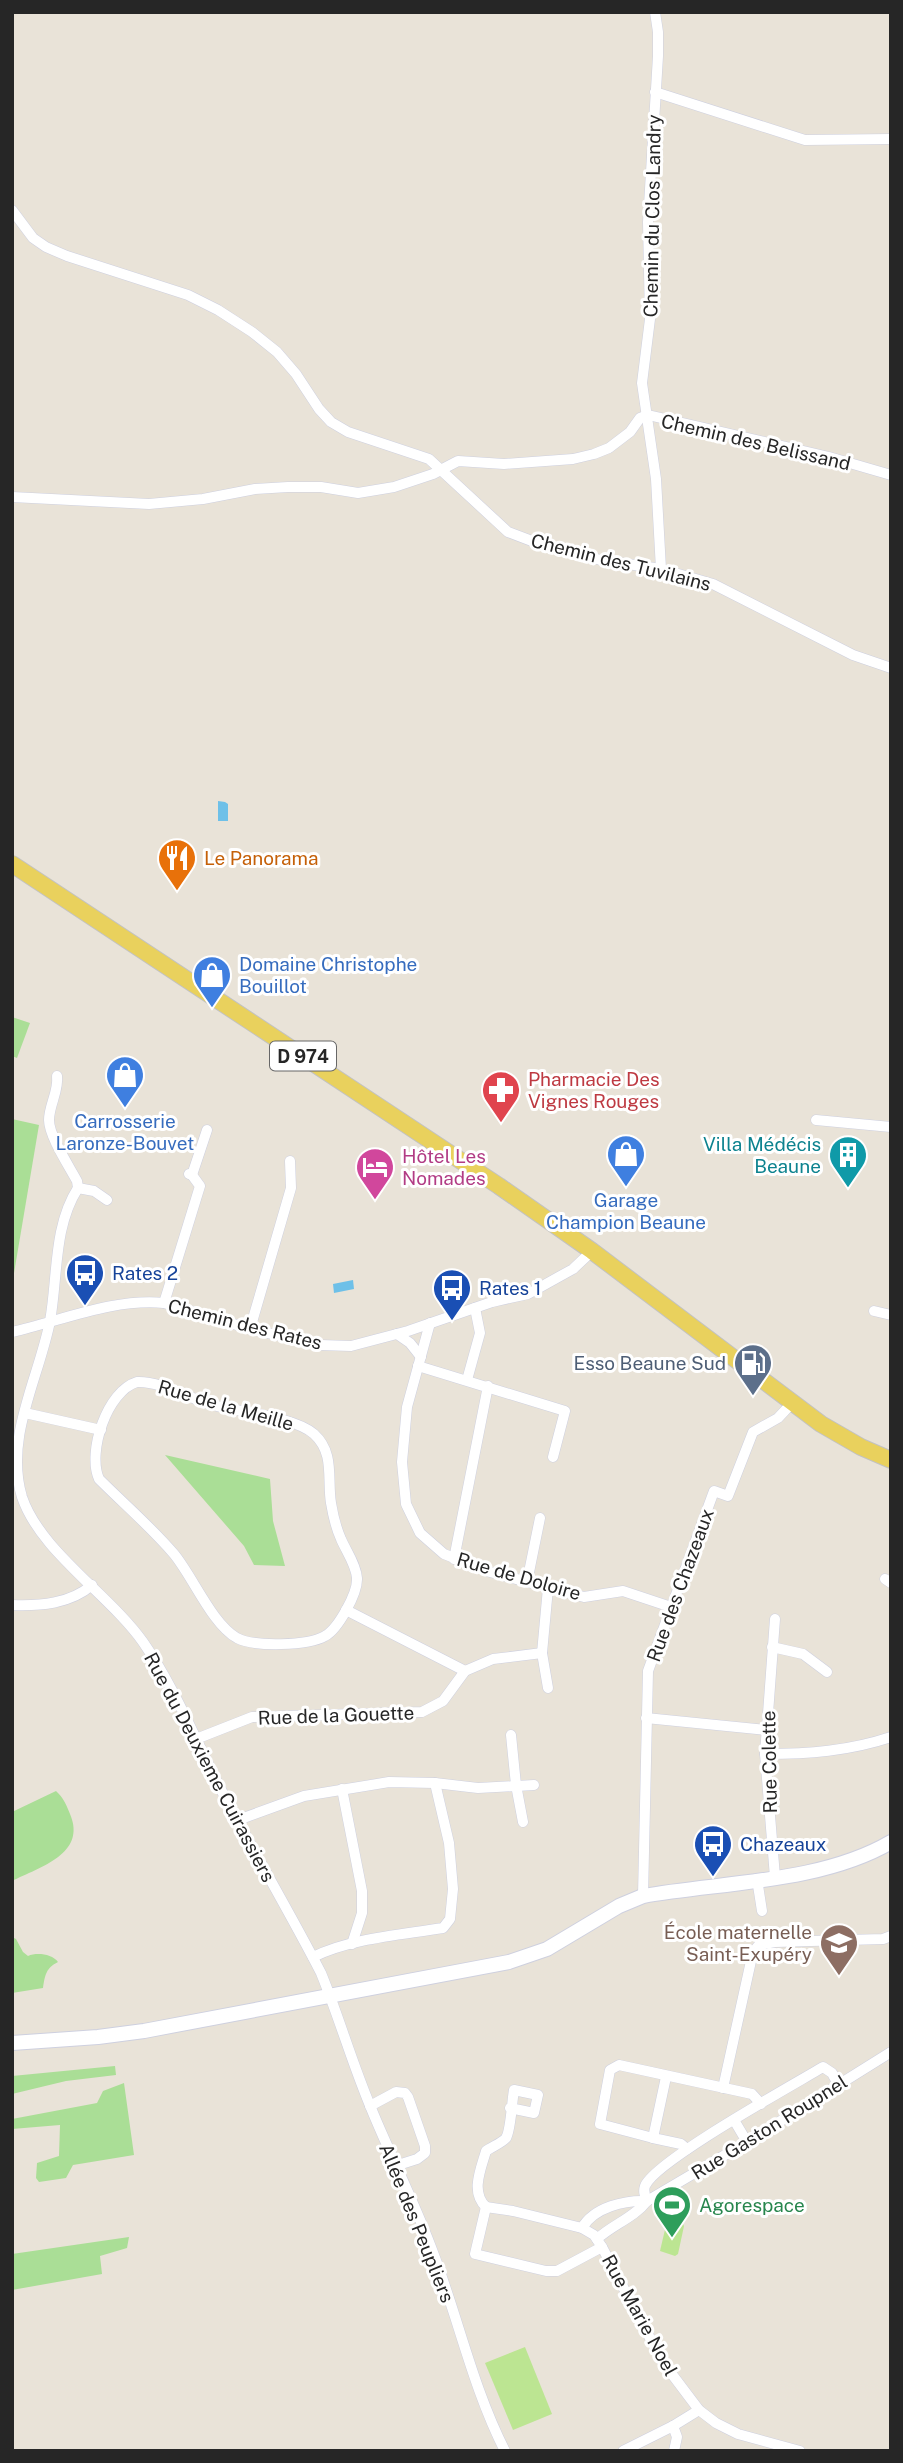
<svg xmlns="http://www.w3.org/2000/svg" width="903" height="2463" font-family="'Public Sans',sans-serif">
<style>
.green{fill:#aade96}
.pitch{fill:#bce592}
.water{fill:#6ec0e8}
.lines{fill:none;stroke-linecap:round;stroke-linejoin:round}
.minor-casing{stroke:#ced0df;stroke-width:11}
.secondary-casing{stroke:#ced0df;stroke-width:16}
.primary-casing{stroke:#c2c2c2;stroke-width:18}
.minor{stroke:#fff;stroke-width:10}
.secondary{stroke:#fff;stroke-width:14}
.primary{stroke:#e9d15d;stroke-width:16}
.labels{text-anchor:middle;dominant-baseline:central;stroke-width:6;stroke-linejoin:round;paint-order:stroke}
.shield{fill:#fff;stroke:#676767;stroke-width:2}
.shield-label{font-size:18px;font-weight:bold;fill:#262626}
.street-label{font-size:19px;fill:#262626;stroke:#fff}
.food-label{font-size:19px;fill:#c56008;stroke:#fff;text-anchor:start}
.shop-label{font-size:19px;fill:#366cbe;stroke:#fff}
.health-label{font-size:19px;fill:#be3a42;stroke:#fff;text-anchor:start}
.culture-label{font-size:19px;fill:#0d838f;stroke:#fff;text-anchor:end}
.hotel-label{font-size:19px;fill:#b23c85;stroke:#fff;text-anchor:start}
.transit-label{font-size:19px;fill:#164399;stroke:#fff;text-anchor:start}
.service-label{font-size:19px;fill:#4e5e75;stroke:#fff;text-anchor:end}
.education-label{font-size:19px;fill:#785e54;stroke:#fff;text-anchor:end}
.leisure-label{font-size:19px;fill:#27864d;stroke:#fff;text-anchor:start}
</style>
<rect width="100%" height="100%" fill="#e9e3d8"/>
<!-- green -->
<g class="green">
<path d="M12,1017l18,6 -13,35 -5,-2z"/>
<path d="M12,1119l27,6 -27,160z"/>
<path d="M165,1455l105,24 3,42 12,45 -31,-1 -10,-19z"/>
<path d="M56,1791c7,6 11,15 14,23 17,40 -30,53 -58,67v-69z"/>
<path d="M12,1937l4,2 7,13 5,4c9,-4 24,-2 30,6 -12,6 -13,13 -15,26l-31,5z"/>
<path d="M115,2066l1,9 -50,6 -54,13v-18z"/>
<path d="M124,2083l10,72 -61,10 -7,13 -27,4 -3,-4 1,-15 22,-7 1,-31 -48,4v-10l85,-16 6,-12z"/>
<path d="M129,2237l-2,11 -27,8 2,18 -90,16v-36z"/>
</g>
<!-- pitch -->
<g class="pitch">
<path d="M667,2221l16,3 1,2 -6,28 -3,2 -15,-5z"/>
<path d="M525,2347l27,67 -39,16 -28,-67z"/>
</g>
<!-- water -->
<g class="water">
<path d="M218,801l7,1 3,2v17h-10z"/>
<path d="M353,1280l1,9 -20,4 -1,-9z"/>
</g>
<g class="lines">
<defs>
<g id="minor">
<path d="M655,12l3,20v24l-10,166 2,97 -8,64 14,96 5,90"/>
<path d="M655,92l150,48 86,-1"/>
<path d="M12,210l21,28 13,9 21,9 121,39 30,15 34,22 25,20 19,22 23,35 12,13 17,10 81,27 79,73 37,14 56,14 60,9 52,15 140,71 38,13"/>
<path d="M12,497l137,7 54,-5 52,-10 33,-2h33l37,6 36,-6 39,-13 25,-13 46,3 69,-5 21,-5 15,-6 21,-16 10,-14 8,-3 181,42 62,18"/>
<path d="M57,1076c2,15 -8,29 -8,44 0,16 20,46 28,61l1,7"/>
<path d="M816,1120l75,7"/>
<path d="M192,1175l15,-45"/>
<path d="M107,1200l-13,-9 -16,-3c-25,39 -20,89 -28,133 -11,57 -46,117 -28,176 18,54 87,97 121,145 34,49 56,107 84,159 31,58 64,114 94,172 18,44 31,90 50,135 20,49 45,97 63,147 25,66 39,133 71,196"/>
<path d="M164,1303l36,-117 -8,-11 -3,-1"/>
<path d="M874,1311l17,4"/>
<path d="M430,1323l-23,84 -5,55 4,42 14,29 24,21 46,18 94,25 39,-6 48,16"/>
<path d="M250,1329l41,-141 -1,-27"/>
<path d="M12,1332c49,-11 101,-34 152,-29l86,26 70,16 31,1 57,-15 84,-29 36,-8 45,-25 19,-18"/>
<path d="M397,1334l13,9 11,14"/>
<path d="M418,1366l147,45 -12,46"/>
<path d="M467,1380l13,-47 -5,-25"/>
<path d="M137,1382c25,-1 52,17 76,23 26,7 82,12 101,29 21,19 13,45 17,69 2,12 5,25 10,36 5,12 15,25 16,39 1,15 -19,51 -32,58 -17,10 -71,11 -88,2 -25,-14 -44,-61 -63,-84 -23,-27 -50,-50 -75,-75 -12,-27 8,-88 38,-97z"/>
<path d="M25,1413l76,17"/>
<path d="M454,1559l34,-173"/>
<path d="M885,1579l6,4"/>
<path d="M527,1582l13,-64"/>
<path d="M548,1588l-6,65 6,35"/>
<path d="M12,1605c28,1 58,-1 80,-20"/>
<path d="M346,1610l119,61"/>
<path d="M775,1619l-10,135 10,123"/>
<path d="M772,1647l31,7 24,18"/>
<path d="M646,1718l120,12"/>
<path d="M511,1735l5,50 7,37"/>
<path d="M196,1739l56,-22 170,-5 21,-11 22,-30 28,-12 49,-6"/>
<path d="M765,1754c43,0 84,-3 126,-17"/>
<path d="M342,1789l20,102v22l-10,31"/>
<path d="M238,1820l66,-24 85,-14 46,1 43,5 56,-3"/>
<path d="M757,1879l5,32"/>
<path d="M643,1896l5,-225 66,-180 14,5 25,-64 25,-14 14,-15"/>
<path d="M313,1957c39,-19 88,-22 130,-29l7,-9 3,-30 -4,-46 -14,-60"/>
<path d="M666,2077l-13,61 28,6 6,5"/>
<path d="M723,2088l30,-136 6,-7 16,-3 108,-3 8,-3"/>
<path d="M370,2106l26,-14 9,1 3,4 17,49v7l-8,6 -22,7"/>
<path d="M734,2120l13,22"/>
<path d="M653,2138l-53,-14 10,-54 9,-5 133,29 9,10"/>
<path d="M647,2201c-2,-5 -4,-9 -2,-15 10,-25 148,-101 178,-119l9,6 6,11"/>
<path d="M486,2207l27,4 69,17 12,7 8,12 60,114 37,49 17,13 22,11 62,17"/>
<path d="M486,2207c-16,-15 -5,-38 0,-56 5,-4 16,-8 20,-13 5,-8 6,-38 8,-48l24,5 -4,18 -24,-5"/>
<path d="M486,2207l-11,47 71,17h11l45,-24"/>
<path d="M582,2228c12,-21 43,-28 65,-27"/>
<path d="M597,2239c15,-14 38,-22 50,-38l100,-59 144,-90"/>
<path d="M673,2426l4,11 -3,14"/>
<path d="M623,2451l50,-25 26,-16"/>
</g>
<path id="secondary" d="M12,2043l86,-6 46,-6 365,-69 38,-13 72,-43 24,-10c79,-14 178,-13 248,-54"/>
<path id="primary" d="M12,864l487,322 93,65 229,173 40,23 30,13"/>
</defs>
<!-- minor casing -->
<use href="#minor" class="minor-casing"/>
<!-- secondary casing -->
<use href="#secondary" class="secondary-casing"/>
<!-- primary casing -->
<use href="#primary" class="primary-casing"/>
<!-- minor -->
<use href="#minor" class="minor"/>
<!-- secondary -->
<use href="#secondary" class="secondary"/>
<!-- primary -->
<use href="#primary" class="primary"/>
</g>
<!-- icons -->
<defs>
<symbol id="restaurant-pin" viewBox="-11 -11 22 30"><path d="M0 17L-7.5 6A9.5 9.5 0 1 1 7.5 6Z" fill="#e8710a" stroke="#fff"/><path d="M-5-6h1v4h1v-4h1v4h1v-4h1v5L-1.5 .5V6h-2V.5L-5-1ZM5-6V6H3V1.5H1.5Q1.5-4 5-6Z" fill="#fff"/></symbol>
<symbol id="shop-pin" viewBox="-11 -11 22 30"><path d="M0 17L-7.5 6A9.5 9.5 0 1 1 7.5 6Z" fill="#3f7fe0" stroke="#fff"/><path d="M-5-2.5h2.3a2.7 3.5 0 0 1 5.4 0H5L5.5 6h-11ZM-1.5-2.5h3a1.5 2.3 0 0 0-3 0Z" fill="#fff"/></symbol>
<symbol id="pharmacy-pin" viewBox="-11 -11 22 30"><path d="M0 17L-7.5 6A9.5 9.5 0 1 1 7.5 6Z" fill="#e0444e" stroke="#fff"/><path d="M-2-6h4v4h4v4h-4v4h-4v-4h-4v-4h4Z" fill="#fff"/></symbol>
<symbol id="building-pin" viewBox="-11 -11 22 30"><path d="M0 17L-7.5 6A9.5 9.5 0 1 1 7.5 6Z" fill="#0f9aa8" stroke="#fff"/><path d="M-4-6H4V6H1V3H-1V6H-4ZM-2.5-4.3h1.7v1.8h-1.7ZM.8-4.3h1.7v1.8H.8ZM-2.5-1h1.7V.8h-1.7ZM.8-1h1.7V.8H.8Z" fill="#fff"/></symbol>
<symbol id="hotel-pin" viewBox="-11 -11 22 30"><path d="M0 17L-7.5 6A9.5 9.5 0 1 1 7.5 6Z" fill="#d1479c" stroke="#fff"/><path d="M-6-4.5h1.5V1H6V5H4.5V3h-9V5H-6ZM-4 0a1.8 1.8 0 1 1 3.6 0ZM.5 0V-2.5h3Q6-2.5 6 0Z" fill="#fff"/></symbol>
<symbol id="bus-pin" viewBox="-11 -11 22 30"><path d="M0 17L-7.5 6A9.5 9.5 0 1 1 7.5 6Z" fill="#1a4fb4" stroke="#fff"/><path d="M-5-6H5V4H4V6H2V4H-2V6H-4V4H-5ZM-3.5-4V0h7V-4ZM-3.5 1.2v1.5H-2V1.2ZM2 1.2v1.5H3.5V1.2Z" fill="#fff"/></symbol>
<symbol id="fuel-pin" viewBox="-11 -11 22 30"><path d="M0 17L-7.5 6A9.5 9.5 0 1 1 7.5 6Z" fill="#5c6f8a" stroke="#fff"/><path d="M-5.5-6h7V0h2V4h1.3V-2.5L3-4.5l.8-.8L6-3V5H2.5V1h-1V6h-7ZM-4.2-4.7v3.2H.2V-4.7Z" fill="#fff"/></symbol>
<symbol id="school-pin" viewBox="-11 -11 22 30"><path d="M0 17L-7.5 6A9.5 9.5 0 1 1 7.5 6Z" fill="#8d6e63" stroke="#fff"/><path d="M0-5L7-2L0 1L-7-2ZM-4 1L0 2.5L4 1V4Q0 6-4 4Z" fill="#fff"/></symbol>
<symbol id="stadium-pin" viewBox="-11 -11 22 30"><path d="M0 17L-7.5 6A9.5 9.5 0 1 1 7.5 6Z" fill="#2e9e5b" stroke="#fff"/><path d="M0-5a6.5 5 0 1 0 0 10a6.5 5 0 1 0 0-10ZM-3.5-1.8h7v3.6h-7Z" fill="#fff"/></symbol>
</defs>
<g fill-rule="evenodd">
<use href="#restaurant-pin" x="155" y="836" width="44" height="60"/>
<use href="#shop-pin" x="190" y="953" width="44" height="60"/>
<use href="#shop-pin" x="103" y="1053" width="44" height="60"/>
<use href="#pharmacy-pin" x="479" y="1068" width="44" height="60"/>
<use href="#shop-pin" x="604" y="1132" width="44" height="60"/>
<use href="#building-pin" x="826" y="1133" width="44" height="60"/>
<use href="#hotel-pin" x="353" y="1145" width="44" height="60"/>
<use href="#bus-pin" x="63" y="1251" width="44" height="60"/>
<use href="#bus-pin" x="430" y="1266" width="44" height="60"/>
<use href="#fuel-pin" x="731" y="1341" width="44" height="60"/>
<use href="#bus-pin" x="691" y="1822" width="44" height="60"/>
<use href="#school-pin" x="817" y="1921" width="44" height="60"/>
<use href="#stadium-pin" x="650" y="2183" width="44" height="60"/>
</g>
<g class="labels">
<!-- shield labels -->
<rect class="shield" x="270" y="1041.5" width="66" height="29" rx="5"/>
<g class="shield-label">
<text x="303" y="1056">D 974</text>
</g>
<!-- street labels -->
<g class="street-label">
<text transform="translate(652 216) rotate(-89)">Chemin du Clos Landry</text>
<text transform="translate(756 442) rotate(13)">Chemin des Belissand</text>
<text transform="translate(621 562) rotate(14)">Chemin des Tuvilains</text>
<text transform="translate(245 1324) rotate(14)">Chemin des Rates</text>
<text transform="translate(226 1405) rotate(16)">Rue de la Meille</text>
<text transform="translate(519 1576) rotate(16)">Rue de Doloire</text>
<text transform="translate(680 1585) rotate(-70)">Rue des Chazeaux</text>
<text transform="translate(336 1715) rotate(-2)">Rue de la Gouette</text>
<text transform="translate(769 1762) rotate(-91)">Rue Colette</text>
<text transform="translate(210 1767) rotate(62)">Rue du Deuxieme Cuirassiers</text>
<text transform="translate(769 2127) rotate(-32)">Rue Gaston Roupnel</text>
<text transform="translate(417 2223) rotate(68)">Allée des Peupliers</text>
<text transform="translate(640 2315) rotate(61)">Rue Marie Noel</text>
</g>
<!-- food labels -->
<g class="food-label">
<text x="204" y="858">Le Panorama</text>
</g>
<!-- shop labels -->
<g class="shop-label">
<text x="239" y="964" text-anchor="start">Domaine Christophe<tspan x="239" dy="22">Bouillot</tspan></text>
<text x="125" y="1121">Carrosserie<tspan x="125" dy="22">Laronze-Bouvet</tspan></text>
<text x="626" y="1200">Garage<tspan x="626" dy="22">Champion Beaune</tspan></text>
</g>
<!-- health labels -->
<g class="health-label">
<text x="528" y="1079">Pharmacie Des<tspan x="528" dy="22">Vignes Rouges</tspan></text>
</g>
<!-- culture labels -->
<g class="culture-label">
<text x="821" y="1144">Villa Médécis<tspan x="821" dy="22">Beaune</tspan></text>
</g>
<!-- hotel labels -->
<g class="hotel-label">
<text x="402" y="1156">Hôtel Les<tspan x="402" dy="22">Nomades</tspan></text>
</g>
<!-- transit labels -->
<g class="transit-label">
<text x="112" y="1273">Rates 2</text>
<text x="479" y="1288">Rates 1</text>
<text x="740" y="1844">Chazeaux</text>
</g>
<!-- service labels -->
<g class="service-label">
<text x="726" y="1363">Esso Beaune Sud</text>
</g>
<!-- education labels -->
<g class="education-label">
<text x="812" y="1932">École maternelle<tspan x="812" dy="22">Saint-Exupéry</tspan></text>
</g>
<!-- leisure labels -->
<g class="leisure-label">
<text x="699" y="2205">Agorespace</text>
</g>
</g>
<!-- border -->
<rect width="903" height="2463" fill="none" stroke="#262626" stroke-width="28"/>
</svg>
